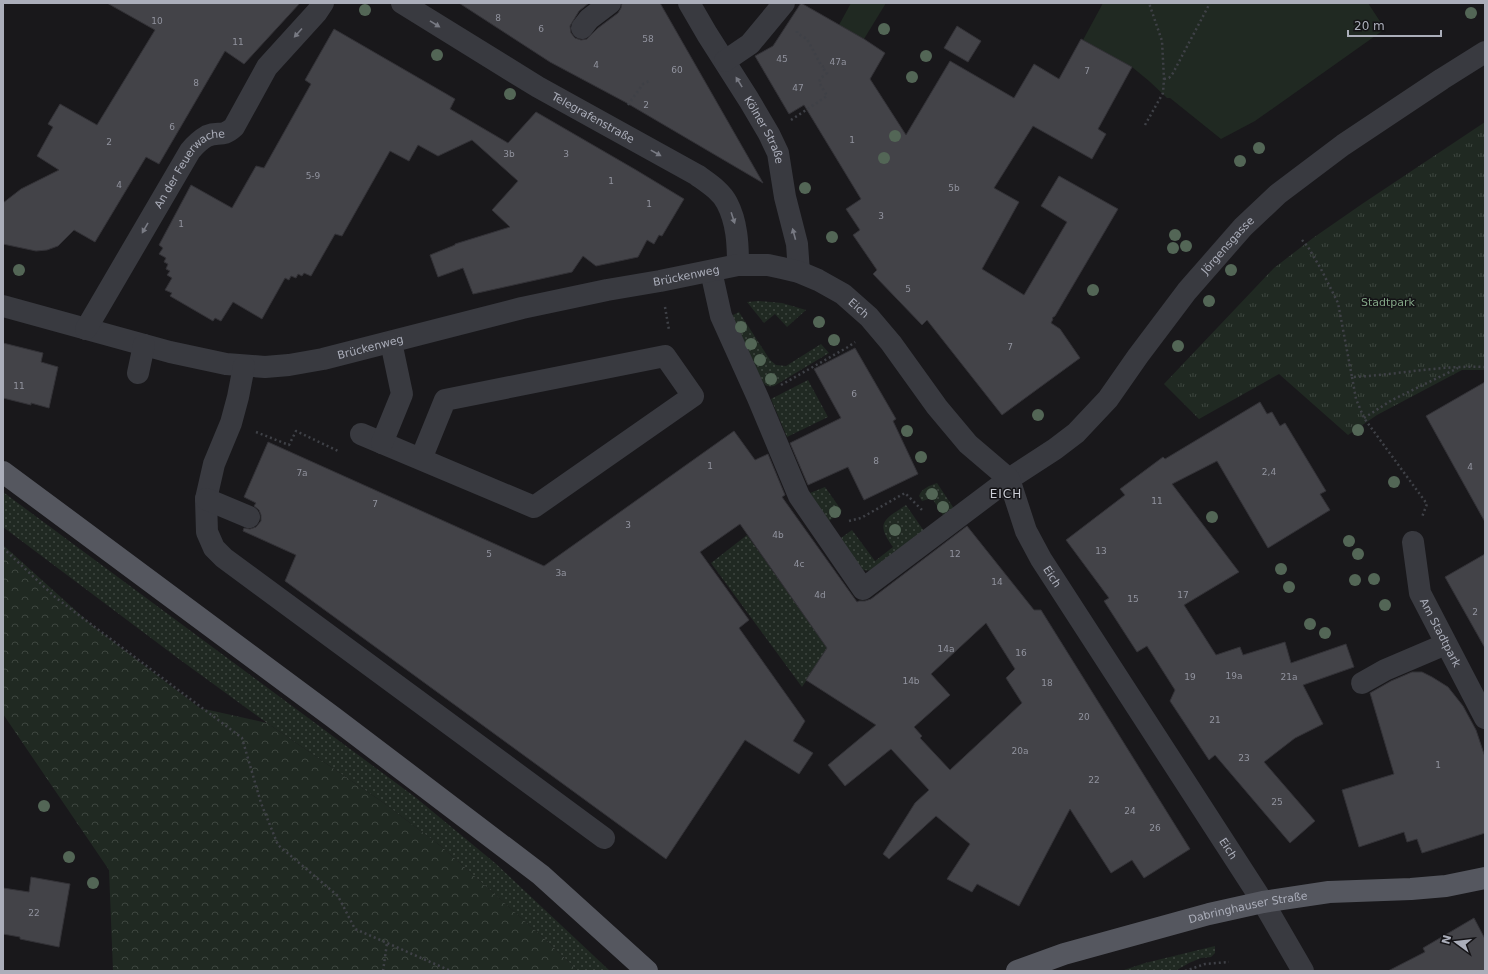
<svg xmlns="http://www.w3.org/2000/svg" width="1488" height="974" font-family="'DejaVu Sans',sans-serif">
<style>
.grass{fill:url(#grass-dots)}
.forest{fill:url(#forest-crowns)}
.park{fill:url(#park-tufts)}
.garden{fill:#202922}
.building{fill:#434348;stroke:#333237;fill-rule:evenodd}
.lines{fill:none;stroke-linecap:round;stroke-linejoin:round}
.path{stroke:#3f4147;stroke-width:2.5;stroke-dasharray:2 3;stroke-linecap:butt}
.minor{stroke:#393a40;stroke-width:22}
.major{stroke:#55575f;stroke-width:22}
.tree{fill:#536656}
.oneway{fill:#787a83}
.labels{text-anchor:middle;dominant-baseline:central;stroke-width:3;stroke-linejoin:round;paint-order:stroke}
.number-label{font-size:9px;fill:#91939e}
.street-label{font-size:11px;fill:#abaeba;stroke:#141316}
.park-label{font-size:11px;fill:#82a586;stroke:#141316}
.neighbourhood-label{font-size:12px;letter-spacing:1px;fill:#ccced6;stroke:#141316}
</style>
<defs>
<pattern id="grass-dots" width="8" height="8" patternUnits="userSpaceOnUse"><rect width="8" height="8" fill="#202922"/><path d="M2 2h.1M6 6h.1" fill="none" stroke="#3e4640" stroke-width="1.8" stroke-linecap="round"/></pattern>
<pattern id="forest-crowns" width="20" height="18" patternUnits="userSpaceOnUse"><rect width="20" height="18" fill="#202922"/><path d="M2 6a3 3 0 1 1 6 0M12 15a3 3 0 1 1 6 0" fill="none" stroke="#3e4640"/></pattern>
<pattern id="park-tufts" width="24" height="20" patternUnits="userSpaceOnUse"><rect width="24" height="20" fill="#202922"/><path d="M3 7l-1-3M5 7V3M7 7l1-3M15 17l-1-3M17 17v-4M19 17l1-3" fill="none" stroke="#3e4640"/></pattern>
</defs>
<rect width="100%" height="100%" fill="#19181b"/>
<!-- grass -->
<g class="grass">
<path d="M759,301l23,2 24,7 -19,17 -12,-13 -11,9 -17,-21z"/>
<path d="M739,312l31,48 6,5 10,1 35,-22 8,9 -55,33c-7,1 -9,0 -13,-7l-30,-63z"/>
<path d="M808,380l20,37 -41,20 -16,-38z"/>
<path d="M937,483l18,27 -9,10 -14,-22 -10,3 -3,-5c3,-8 10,-10 18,-13z"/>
<path d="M825,487l17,24 -13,10 -19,-28z"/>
<path d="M3,492l412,305 80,66 115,108h-32l-33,-32 -103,-92 -61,-46 -114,-78 -88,-64 -176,-132z"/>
<path d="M906,505l20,29 -51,37 -13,-1 -21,-32 11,-8 23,31 18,-14c-18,-25 -9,-27 13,-42z"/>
<path d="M747,535l64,90 46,-22 -55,84 -91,-124z"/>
<path d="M1215,946v7l-4,4 -10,1 -12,5 -14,8h-54l24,-8z"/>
</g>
<!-- forest -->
<path class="forest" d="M3,545l91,82 106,81 67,15 114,78 61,46 103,92 33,32h-465l-4,-101 -106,-156z"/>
<!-- park -->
<path class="park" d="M1485,122v248h-23l-85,45 -29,20 -69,-61 -80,45 -35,-35 110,-116 39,-30 49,-34z"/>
<!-- garden -->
<g class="garden">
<path d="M851,3h35l-22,36 -25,-14z"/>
<path d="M1103,3h265l17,26 -130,92 -34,18 -51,-41h-3l-18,-17 -17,-14 -49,-27z"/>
</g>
<!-- building -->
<g class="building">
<path d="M107,3h193l-56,61 -19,-13 -66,113 -13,-7 -51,85 -21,-12 -16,16 -11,4 -11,1 -33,-7v-41l18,-14 38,-19 -22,-14 16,-29 -5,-3 12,-20 37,21 58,-95z"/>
<path d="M459,3h130l-10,8 -9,15 1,7 4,5 6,2 6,-1 11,-11 20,-15 3,-5 1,-5h38l103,180 -138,-81 -75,-40z"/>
<path d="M801,3l63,36 21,14 -15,26 36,56 44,-74 64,37 20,-34 25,15 22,-40 51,28 -34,62 8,5 -14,25 -59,-33 -39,62 25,14 -37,67 42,26 43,-73 -26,-16 18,-30 59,33 -63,107 -3,2 1,1 -2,4 9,6 20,29 -78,57 -75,-95 -5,5 -49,-51 4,-4 -24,-35 7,-5 -14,-21 15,-10 -57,-94 -15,9 -34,-58 18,-10z"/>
<path d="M957,26l24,15 -13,21 -24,-14z"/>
<path d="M334,29l121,70 -5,10 58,34 28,-31 100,58 48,29 -22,37 -3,-1 -5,9 -7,-4 -9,17 -42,9 -13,-10 -11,16 -99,22 -10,-26 -25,9 -8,-22 25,-10v-1l55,-17 -18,-17 26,-29 -46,-41 -34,16 -20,-11 -9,16 -19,-10 -48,85 -7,-2 -24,42 -7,-3 -2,3 -4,-2 -2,4 -5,-2 -2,4 -4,-2 -23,41 -29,-17 -12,19 -6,-3 -2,3 -43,-25 2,-3 -7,-3 7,-12 -5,-3 3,-4 -4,-2 2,-5 -4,-2 2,-4 -7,-4 4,-6 -4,-3 32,-60 41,23 24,-42 8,2 47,-84 -6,-4z"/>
<path d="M3,343l40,10 -2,9 17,5 -9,41 -18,-5v2l-28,-7z"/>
<path d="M855,348l41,71 -3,2 25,53 -54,26 -16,-33 -40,18 -18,-42 51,-25 -27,-49z"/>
<path d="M1485,382v140l-59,-106z"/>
<path d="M1260,402l7,12 5,-2 8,14 5,-3 41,68 -6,3 10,16 -62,38 -51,-87 -45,23 67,88 -55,33 32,50 24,-8 3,8 42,-13 6,21 55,-19 8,23 -51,18 20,39 -28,14 -31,24 51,59 -25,22 -75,-88 -6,5 -39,-59 5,-11 -28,-44 -10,6 -33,-51 5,-3 -43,-58 59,-45 -5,-6 43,-32 2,2z"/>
<path d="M734,431l21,29 13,-6 17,41 -3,2 75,105 2,-1h6l6,-2 96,-73 67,84h7l149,239 -46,29 -12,-18 -21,13 -41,-64 -51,97 -42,-22 -5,8 -25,-13 23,-35 -34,-28 -47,43 -6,-5 32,-51 14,-13 -38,-41 -46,37 -17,-21 48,-40 -70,-45 21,-32 -87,-124 -40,28 49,68 -10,8 66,93 -12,20 20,12 -14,21 -54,-34 -79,119 -381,-278 11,-26 -53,-24 1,-3 6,1 6,-2 5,-6v-6l-2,-5 -5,-4 2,-3 -12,-6 24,-55 276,124zM986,623l29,46 -9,9 16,25 -72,67 -30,-32 2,-2 -8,-9 36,-32 -19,-21z"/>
<path d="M1485,554v94l-40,-71z"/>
<path d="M1412,672h10l10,5 16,10 15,19 13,24 9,27v76l-63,20 -5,-14 -10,3 -3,-10 -45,15 -17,-57 52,-16 -24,-81 21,-12z"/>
<path d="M31,877l39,7 -11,63 -39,-8v-2l-17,-3v-46l26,4z"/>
<path d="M1474,918l11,21v32h-97l37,-19 -2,-4z"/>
</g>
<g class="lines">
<!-- path -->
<g class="path">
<path d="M797,31v2l10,6 15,28"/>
<path d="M1164,79l5,-1 4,-5 37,-70"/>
<path d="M628,105l15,-21 8,-4"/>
<path d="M791,120l36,-24 -8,-14 2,-4 6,-5 -5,-6 2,-1"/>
<path d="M1145,125l18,-32 1,-14 -2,-38 -13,-38"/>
<path d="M1302,240l6,7 13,22 17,34 14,74c45,-2 88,-12 133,-10"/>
<path d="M665,307l4,23"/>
<path d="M1352,377l4,22 8,19 63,86 -5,13"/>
<path d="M781,385l67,-38 7,-5"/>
<path d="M1364,418l28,-18 66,-32"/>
<path d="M256,432l33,13 7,-14 42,20"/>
<path d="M849,521l12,-3 44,-25 17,17"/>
<path d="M3,548l52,49 187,141 19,65 17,42 60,51 17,33 96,42"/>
<path d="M383,971l4,-28"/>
<path d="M1185,971l20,-7 24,-2"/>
</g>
<!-- minor -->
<g class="minor">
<path id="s1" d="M402,3l136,84 159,88c11,8 24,16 30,28 10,19 11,41 11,62"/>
<path id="s2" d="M689,3l18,31 42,66 20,34 9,19 7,44 12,47 2,28"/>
<path d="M582,28l7,-9 21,-16"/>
<path d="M725,61l25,-17 34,-41"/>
<path id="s3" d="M711,271l10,45 37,82 41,98 64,93 146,-110 46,-30 21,-16 32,-34 30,-43 49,-65 56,-64 35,-33 65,-49 99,-66 43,-27"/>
<path id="s4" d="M3,306l167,46 56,12 39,3 24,-2 34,-6 199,-51 85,-18 53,-9 78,-16h30l14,3 17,4 19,8 25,14 26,23 22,26 46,64 31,37 41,35 17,52 15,28 222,343 40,69"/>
<path id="s5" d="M86,329l104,-178c5,-6 10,-11 17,-15 12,-5 15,2 27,-9l33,-60 50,-55 6,-9"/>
<path d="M244,366l-6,31 -7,26 -17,41 -8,35 1,33 7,16 10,10 380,280"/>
<path d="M138,373l6,-28"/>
<path d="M361,434l173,73 159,-111 -28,-40 -220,44 -24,59"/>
<path d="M382,443l20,-49 -11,-52"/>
<path d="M206,499l43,18"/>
<path id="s6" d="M1413,542l7,51 65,125"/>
<path d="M1362,683l23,-13 61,-26"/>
</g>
<!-- major -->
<g class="major">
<path d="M3,472l330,245 208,158 106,96"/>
<path id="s7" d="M1017,971l47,-17 145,-40 54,-12 66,-10 82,-3 35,-3 39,-8"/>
</g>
</g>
<!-- trees -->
<g class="tree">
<circle cx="365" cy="10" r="6"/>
<circle cx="1471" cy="13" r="6"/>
<circle cx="884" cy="29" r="6"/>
<circle cx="437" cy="55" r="6"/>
<circle cx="926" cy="56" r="6"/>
<circle cx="912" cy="77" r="6"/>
<circle cx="510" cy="94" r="6"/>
<circle cx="895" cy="136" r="6"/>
<circle cx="1259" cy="148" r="6"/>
<circle cx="884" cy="158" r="6"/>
<circle cx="1240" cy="161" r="6"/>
<circle cx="805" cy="188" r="6"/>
<circle cx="1175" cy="235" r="6"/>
<circle cx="832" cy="237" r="6"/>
<circle cx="1186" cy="246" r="6"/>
<circle cx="1173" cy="248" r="6"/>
<circle cx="19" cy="270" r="6"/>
<circle cx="1231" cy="270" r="6"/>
<circle cx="1093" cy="290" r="6"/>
<circle cx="1209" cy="301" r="6"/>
<circle cx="819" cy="322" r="6"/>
<circle cx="741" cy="327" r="6"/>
<circle cx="834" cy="340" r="6"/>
<circle cx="751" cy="344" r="6"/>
<circle cx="1178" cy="346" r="6"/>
<circle cx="760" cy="360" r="6"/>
<circle cx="771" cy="379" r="6"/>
<circle cx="1038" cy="415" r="6"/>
<circle cx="1358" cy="430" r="6"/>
<circle cx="907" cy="431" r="6"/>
<circle cx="921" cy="457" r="6"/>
<circle cx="1394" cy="482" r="6"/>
<circle cx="932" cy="494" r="6"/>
<circle cx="943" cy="507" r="6"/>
<circle cx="835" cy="512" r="6"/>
<circle cx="1212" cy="517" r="6"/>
<circle cx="895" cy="530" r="6"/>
<circle cx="1349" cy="541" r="6"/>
<circle cx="1358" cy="554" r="6"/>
<circle cx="1281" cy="569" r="6"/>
<circle cx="1374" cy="579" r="6"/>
<circle cx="1355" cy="580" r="6"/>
<circle cx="1289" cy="587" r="6"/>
<circle cx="1385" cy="605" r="6"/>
<circle cx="1310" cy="624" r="6"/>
<circle cx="1325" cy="633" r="6"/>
<circle cx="44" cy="806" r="6"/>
<circle cx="69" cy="857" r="6"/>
<circle cx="93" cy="883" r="6"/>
</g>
<!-- one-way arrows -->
<defs><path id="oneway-solid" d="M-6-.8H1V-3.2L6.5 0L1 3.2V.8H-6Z"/></defs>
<g class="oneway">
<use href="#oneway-solid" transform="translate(435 24) rotate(32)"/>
<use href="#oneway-solid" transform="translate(298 33) rotate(132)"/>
<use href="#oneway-solid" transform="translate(739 82) rotate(-122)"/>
<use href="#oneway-solid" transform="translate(656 153) rotate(29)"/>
<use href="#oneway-solid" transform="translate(733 218) rotate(72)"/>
<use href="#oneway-solid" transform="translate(145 228) rotate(120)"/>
<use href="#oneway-solid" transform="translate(794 234) rotate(-105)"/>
</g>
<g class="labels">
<!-- number labels -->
<g class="number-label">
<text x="498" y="18">8</text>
<text x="157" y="21">10</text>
<text x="541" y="29">6</text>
<text x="648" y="39">58</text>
<text x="238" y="42">11</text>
<text x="782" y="59">45</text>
<text x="838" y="62">47a</text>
<text x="596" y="65">4</text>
<text x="677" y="70">60</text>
<text x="1087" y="71">7</text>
<text x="196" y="83">8</text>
<text x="798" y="88">47</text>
<text x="646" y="105">2</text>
<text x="172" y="127">6</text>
<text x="852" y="140">1</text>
<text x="109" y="142">2</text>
<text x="509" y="154">3b</text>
<text x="566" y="154">3</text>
<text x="313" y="176">5-9</text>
<text x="611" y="181">1</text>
<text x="119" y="185">4</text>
<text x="954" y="188">5b</text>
<text x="649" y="204">1</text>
<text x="881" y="216">3</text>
<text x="181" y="224">1</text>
<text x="908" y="289">5</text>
<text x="1010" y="347">7</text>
<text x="19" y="386">11</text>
<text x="854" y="394">6</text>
<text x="876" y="461">8</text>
<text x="710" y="466">1</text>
<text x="1470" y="467">4</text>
<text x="1269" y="472">2,4</text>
<text x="302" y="473">7a</text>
<text x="1157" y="501">11</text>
<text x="375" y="504">7</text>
<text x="628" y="525">3</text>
<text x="778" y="535">4b</text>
<text x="1101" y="551">13</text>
<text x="489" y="554">5</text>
<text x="955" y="554">12</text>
<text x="799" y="564">4c</text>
<text x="561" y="573">3a</text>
<text x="997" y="582">14</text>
<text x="820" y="595">4d</text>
<text x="1183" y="595">17</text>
<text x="1133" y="599">15</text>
<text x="1475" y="612">2</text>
<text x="946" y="649">14a</text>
<text x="1021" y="653">16</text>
<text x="1234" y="676">19a</text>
<text x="1190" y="677">19</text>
<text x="1289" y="677">21a</text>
<text x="911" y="681">14b</text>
<text x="1047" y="683">18</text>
<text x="1084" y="717">20</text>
<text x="1215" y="720">21</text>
<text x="1020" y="751">20a</text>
<text x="1244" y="758">23</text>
<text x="1438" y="765">1</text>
<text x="1094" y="780">22</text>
<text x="1277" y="802">25</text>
<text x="1130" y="811">24</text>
<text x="1155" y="828">26</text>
<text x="34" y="913">22</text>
</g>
<!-- street labels -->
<g class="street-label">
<text stroke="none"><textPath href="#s1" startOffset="223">Telegrafenstraße</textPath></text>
<text stroke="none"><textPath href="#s2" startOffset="148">Kölner Straße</textPath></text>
<text stroke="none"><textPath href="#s5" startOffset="194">An der Feuerwache</textPath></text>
<text stroke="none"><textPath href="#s3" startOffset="861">Jörgensgasse</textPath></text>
<text stroke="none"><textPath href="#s4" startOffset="701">Brückenweg</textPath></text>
<text stroke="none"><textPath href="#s4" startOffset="886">Eich</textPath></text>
<text stroke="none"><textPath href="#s4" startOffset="377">Brückenweg</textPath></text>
<text stroke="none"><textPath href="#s4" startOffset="1222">Eich</textPath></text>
<text stroke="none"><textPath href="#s6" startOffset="96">Am Stadtpark</textPath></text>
<text stroke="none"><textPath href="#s4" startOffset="1546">Eich</textPath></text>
<text stroke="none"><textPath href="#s7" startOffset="240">Dabringhauser Straße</textPath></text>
</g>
<!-- park labels -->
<g class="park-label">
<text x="1388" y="302">Stadtpark</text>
</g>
<!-- neighbourhood labels -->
<g class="neighbourhood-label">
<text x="1006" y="494">EICH</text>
</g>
</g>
<!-- border -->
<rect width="1488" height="974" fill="none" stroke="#abaeba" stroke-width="8"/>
<!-- north arrow -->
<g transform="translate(1456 942) rotate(285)" stroke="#141316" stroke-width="3" paint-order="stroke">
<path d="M0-3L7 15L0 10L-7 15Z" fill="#abaeba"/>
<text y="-6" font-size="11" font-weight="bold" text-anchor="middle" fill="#abaeba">N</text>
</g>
<!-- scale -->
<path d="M1348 30v6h93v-6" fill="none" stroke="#abaeba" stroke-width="2"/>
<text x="1354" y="30" font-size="12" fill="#abaeba" stroke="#141316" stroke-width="3" paint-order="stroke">20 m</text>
</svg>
